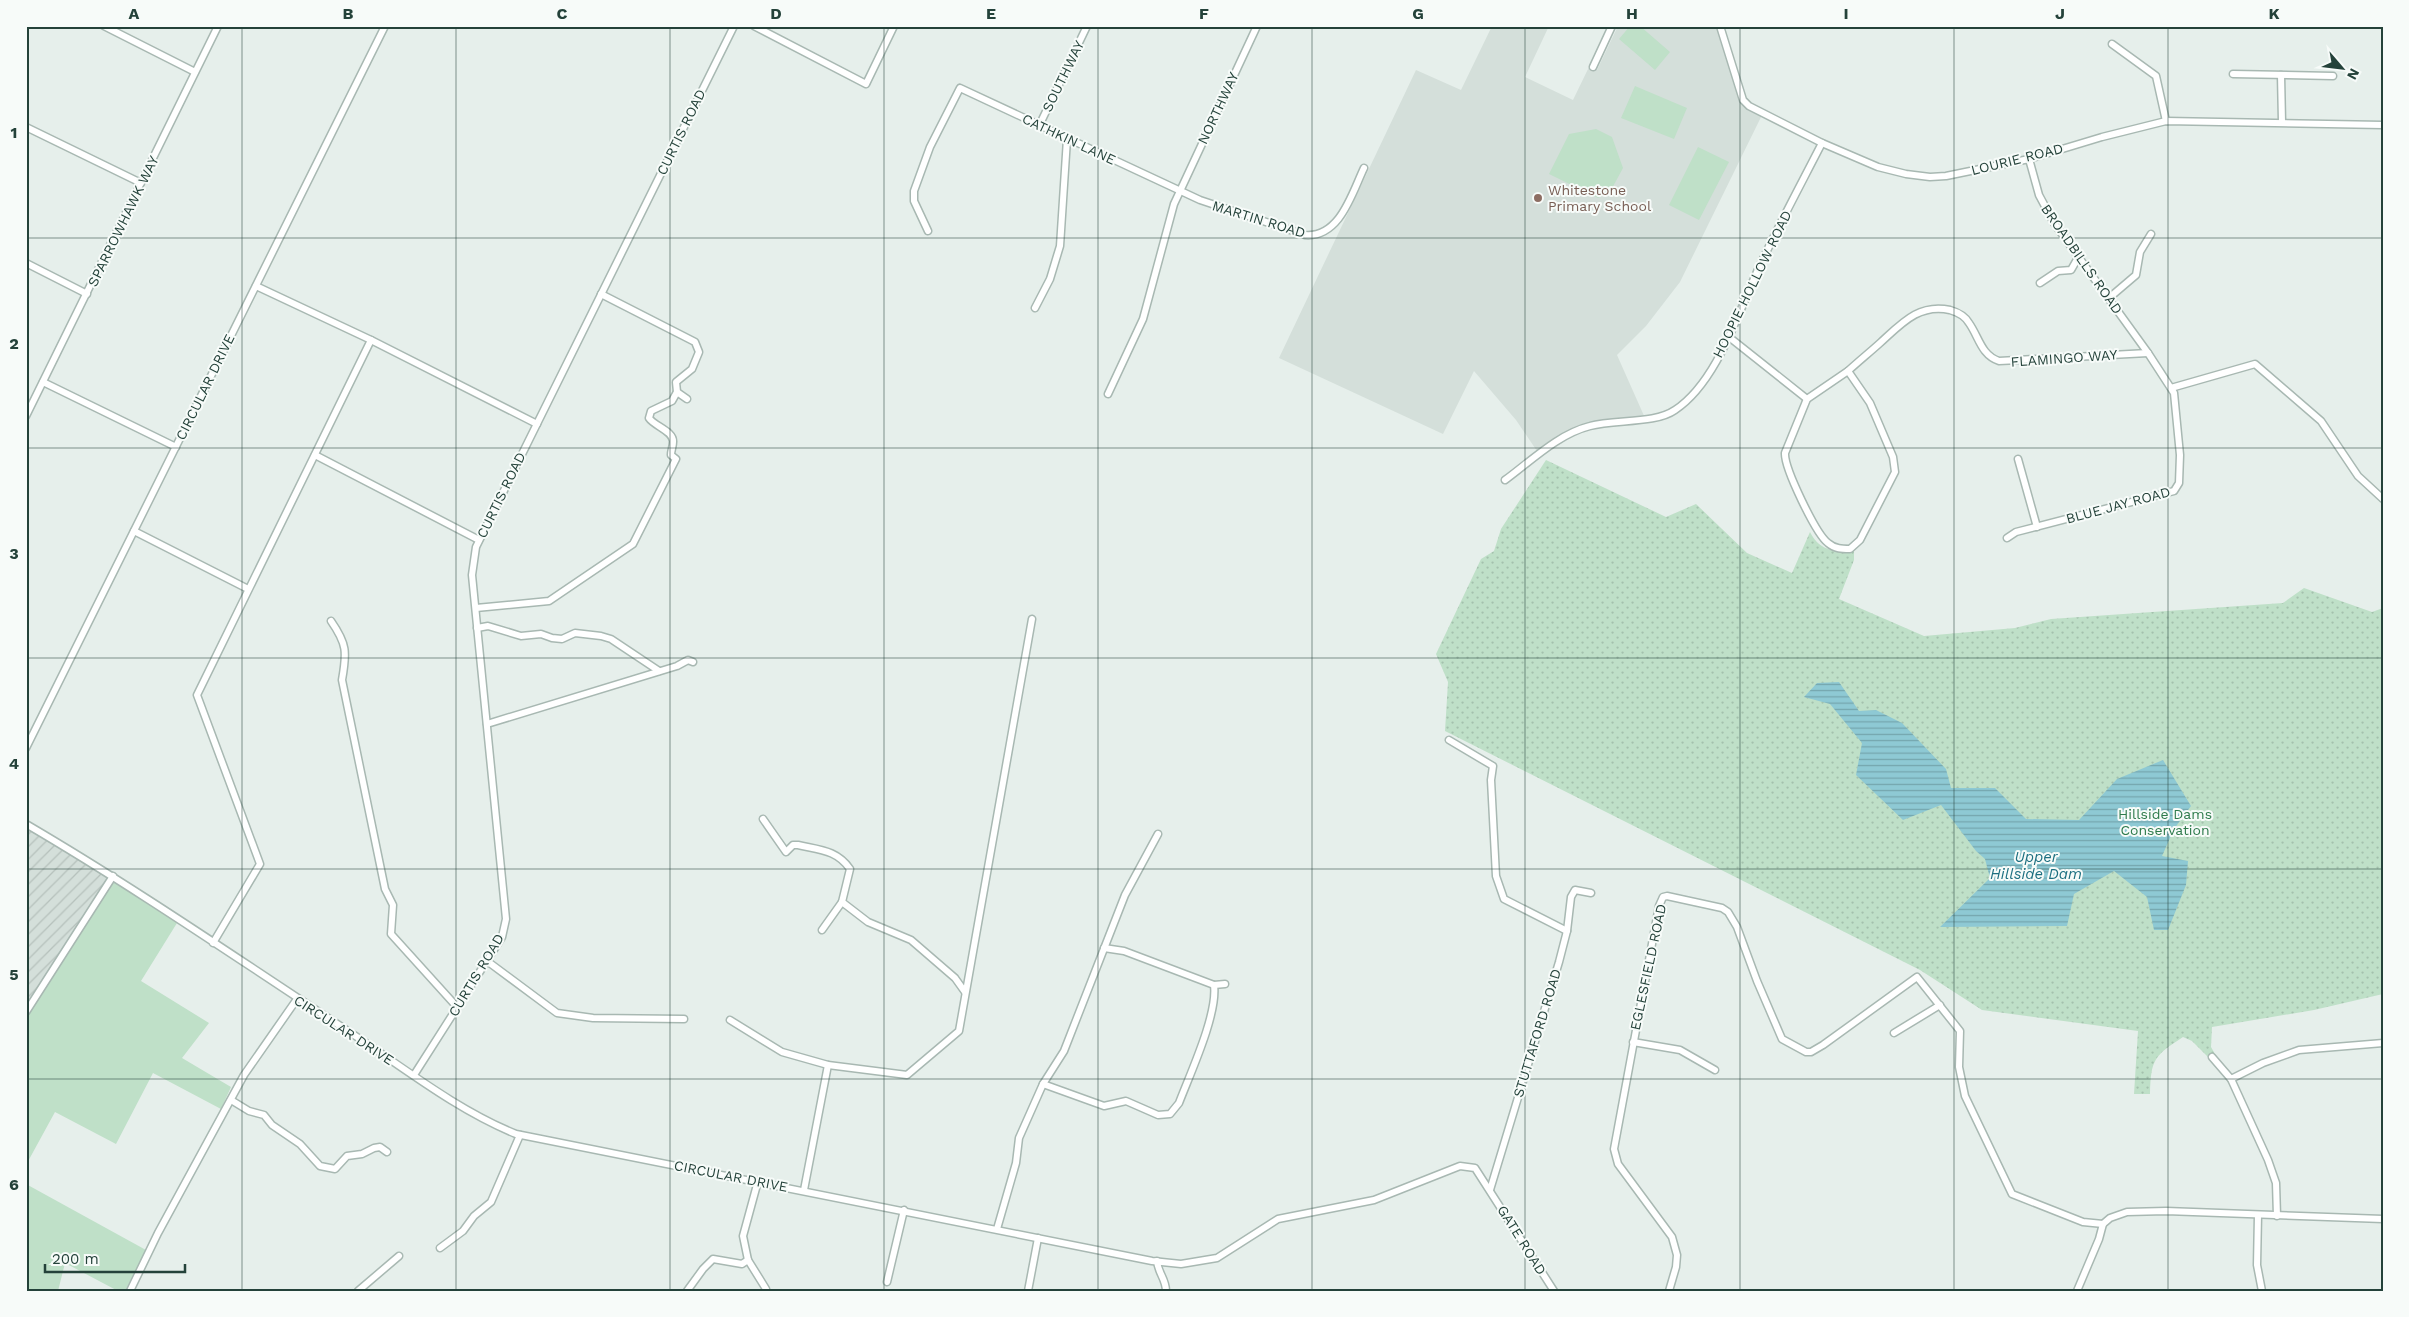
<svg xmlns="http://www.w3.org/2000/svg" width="2409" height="1317" font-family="'Work Sans',sans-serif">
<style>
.built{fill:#d4dfda}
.industrial{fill:url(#industrial-furrows)}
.grass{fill:#bfe0c8}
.park{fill:url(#park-dots)}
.water{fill:url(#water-rules)}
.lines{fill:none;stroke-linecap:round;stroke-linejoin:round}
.minor-casing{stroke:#a8b8b2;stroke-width:9}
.minor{stroke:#fff;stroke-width:6}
.grid{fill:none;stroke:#24423a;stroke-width:1;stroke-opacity:0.55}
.education-dot{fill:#8d6e63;stroke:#f7fbf9;stroke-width:2}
.labels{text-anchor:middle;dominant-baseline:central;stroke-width:4;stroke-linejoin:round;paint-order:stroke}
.street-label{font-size:14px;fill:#24423a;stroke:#f7fbf9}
.education-label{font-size:14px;fill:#785e54;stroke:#f7fbf9;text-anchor:start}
.park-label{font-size:14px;fill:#2d7a4b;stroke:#f7fbf9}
.water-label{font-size:15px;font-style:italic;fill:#1c6f80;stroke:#f7fbf9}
.neatline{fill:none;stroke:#24423a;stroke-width:2}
.grid-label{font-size:16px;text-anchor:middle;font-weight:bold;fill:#24423a}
</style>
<defs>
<pattern id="industrial-furrows" width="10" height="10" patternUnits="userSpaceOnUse" patternTransform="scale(1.25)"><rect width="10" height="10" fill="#d4dfda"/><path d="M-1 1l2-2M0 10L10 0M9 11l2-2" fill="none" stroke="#b6c1bc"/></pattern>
<pattern id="park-dots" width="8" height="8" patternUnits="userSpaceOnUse" patternTransform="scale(1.25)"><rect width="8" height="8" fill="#bfe0c8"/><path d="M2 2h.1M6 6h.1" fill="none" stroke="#a4c1ad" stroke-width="1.8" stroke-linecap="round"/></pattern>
<pattern id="water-rules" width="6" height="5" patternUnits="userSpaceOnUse" patternTransform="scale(1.25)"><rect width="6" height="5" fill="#8ec9d4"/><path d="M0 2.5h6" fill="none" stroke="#74a5ad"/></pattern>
</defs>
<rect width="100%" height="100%" fill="#e6efeb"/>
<!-- built -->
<path class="built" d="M1492,26h57l-24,51 48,23 16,-33 8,3 21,-44h98l22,70 8,11 16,8 -82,167 -34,44 -29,29 28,63 -56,7 -50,29 -23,-34 -42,-49 -31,63 -164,-76 137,-288 45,20z"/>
<!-- industrial -->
<path class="industrial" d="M26,827l83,49 -83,130z"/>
<!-- grass -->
<g class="grass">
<path d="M1630,26h10l30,26 -15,18 -36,-31z"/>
<path d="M1635,86l52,22 -13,31 -53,-21z"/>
<path d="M1596,129l16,8 11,31 -13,24 -12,6 -49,-24 20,-40z"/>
<path d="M1698,147l31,15 -30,58 -30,-15z"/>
<path d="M117,882l60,41 -36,58 68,42 -27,35 49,29 -10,22 -68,-36 -37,71 -61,-32 -29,53v-148l85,-134z"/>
<path d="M26,1184l120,66 -21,41h-7l-53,-28 -7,28h-32z"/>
</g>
<!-- park -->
<path class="park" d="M1546,460l120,57 30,-13 51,49 45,20 18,-41c9,17 21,20 39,19l3,-2 2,1v10l-15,39 85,37 91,-8 36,-9 232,-16 21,-15 68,24 11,-4v386l-69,16 -102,17 -1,20 4,7 -7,3 -16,-16 -9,-4c-29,19 -32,22 -33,57h-16l4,-63 -156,-21 -62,-40 -475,-239 3,-49 -12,-28 45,-95 13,-8 7,-22z"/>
<!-- water -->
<path class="water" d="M1839,682l20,29 17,-1 26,13 44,46 5,19h44l31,31 53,1 38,-41 46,-19 28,46 -17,23 -12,27 26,5 -2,24 -18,45h-14l-7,-33 -33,-26 -40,23 -7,32 -127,1 50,-49 -5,-19 -9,-8 -35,-46 -38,15 -47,-45 6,-32 -32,-39 -26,-7 13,-14z"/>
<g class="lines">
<defs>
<g id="minor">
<path d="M104,26l91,46"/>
<path d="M754,26l112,58 28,-58"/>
<path d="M1720,26l23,74 6,6 73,37 56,24 28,7 24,3 16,-1 83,-17 73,-22 64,-16 217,4"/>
<path d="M2112,44l44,32 10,45"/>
<path d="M1593,67l19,-41"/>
<path d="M2233,74l100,2"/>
<path d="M2281,75l1,47"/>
<path d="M1039,126l48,-100"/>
<path d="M26,127l115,56"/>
<path d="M928,231l-14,-30v-10l16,-44 30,-59 240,112 105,35c35,3 47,-42 59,-67"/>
<path d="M26,263l61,31"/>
<path d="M2040,283l18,-12 13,-1 8,-14"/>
<path d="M256,286l115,54 166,84"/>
<path d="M601,294l94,48 4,10 -7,17 -16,13 1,10 10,7"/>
<path d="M2109,298l27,-23 4,-23 11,-18"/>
<path d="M1035,308l15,-29 10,-33 7,-107"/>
<path d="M1729,337l78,62"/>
<path d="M1848,371l22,32 23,54 2,15 -35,68 -10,9c-8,0 -15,0 -22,-6 -12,-9 -44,-75 -43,-90l22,-54z"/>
<path d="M1848,371c11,-10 22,-19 32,-28 21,-19 39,-40 70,-33 7,2 15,6 19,13 10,14 12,32 30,38l149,-8"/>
<path d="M43,382l133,65"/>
<path d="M2171,388l84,-24 66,57 37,55 25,23"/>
<path d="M1108,394l35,-75 31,-115 83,-178"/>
<path d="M26,416l192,-390"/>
<path d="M315,455l164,85"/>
<path d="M2018,459l19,68"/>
<path d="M1505,480c26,-19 53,-46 85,-54 25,-7 65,-2 85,-16 44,-29 65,-104 87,-149 19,-40 40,-79 60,-118"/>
<path d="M134,531l114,58"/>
<path d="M2007,538l9,-6 158,-41 5,-8 1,-28 -6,-62 -26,-40 -94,-130 -15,-28 -10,-36"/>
<path d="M476,608l73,-7 84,-57 43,-85 -5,-4c0,-5 2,-8 2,-13 1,-11 -19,-16 -24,-24l2,-7 21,-10 5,-9"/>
<path d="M331,621c16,23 16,31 11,59l43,209 8,16 -2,29 66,73"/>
<path d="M477,628l11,-2 33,10 20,-2 11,4 10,1 13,-6 26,3 10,3 48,32"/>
<path d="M487,724l190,-58 11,-6 5,2"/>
<path d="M1449,740l44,26 -2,14 5,96 8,23 63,32"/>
<path d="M26,748l359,-722"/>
<path d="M763,819l23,33 7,-7h5c22,5 39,5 52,24l-8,33 26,20 43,18 44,38 10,14"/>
<path d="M26,824c111,65 218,139 325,209 53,35 106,77 165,101l636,127 29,3 36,-6 61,-39 96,-19 86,-34 15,2 79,123"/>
<path d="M822,930l20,-28"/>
<path d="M213,943l47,-79 -63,-169 174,-355"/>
<path d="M1104,948l20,3 90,34 11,-1"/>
<path d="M487,961l70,52 36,5 91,1"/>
<path d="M26,1012l87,-136"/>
<path d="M730,1020l52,32 46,13 79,10 52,-44 73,-412"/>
<path d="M1894,1033l46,-28"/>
<path d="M1633,1042l47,8 35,20"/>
<path d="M2212,1057l19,22 37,81 8,23 1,33"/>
<path d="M414,1075l88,-138 4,-18 -34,-344 4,-28 258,-521"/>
<path d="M2231,1079l32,-16 36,-13 84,-7"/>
<path d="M1043,1084l61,22 22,-5 32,14 12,-1 9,-11c11,-29 39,-89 35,-118"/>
<path d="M231,1100l18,11 15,4 8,10 28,19 20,22 15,3 12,-13 15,-2 12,-6 6,-1 7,5"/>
<path d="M758,1181l-15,55 5,24 18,29"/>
<path d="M804,1190l24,-125"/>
<path d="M1490,1190l69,-228 8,-31 4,-34 4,-7 16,3"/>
<path d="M2258,1215l-1,50 5,26"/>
<path d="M997,1229l19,-66 3,-25 24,-54 21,-33 61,-156 33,-61"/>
<path d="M440,1248l23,-17 11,-15 17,-14 29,-67"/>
<path d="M1157,1261c1,12 9,18 9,30"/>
<path d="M887,1282l17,-72"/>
<path d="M130,1291l28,-58 86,-158 53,-76"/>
<path d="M358,1291l41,-35"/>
<path d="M687,1291l16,-22 10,-10 29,5 6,-4"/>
<path d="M1028,1291l10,-53"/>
<path d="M1669,1291l7,-24 1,-12 -5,-18 -54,-73 -4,-15 45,-243 4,-9 4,-1 55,12 6,4 9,15 20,54 25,58 24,13h5l12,-7 94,-68 43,54 -1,36 6,29 47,98 71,28 20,2"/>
<path d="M2077,1291l22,-52 4,-15 7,-6 17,-6 39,-1 217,8"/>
</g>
</defs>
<!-- minor casing -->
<use href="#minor" class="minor-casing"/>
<!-- minor -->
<use href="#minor" class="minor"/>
</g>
<!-- grid -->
<path class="grid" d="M242,26v1265M456,26v1265M670,26v1265M884,26v1265M1098,26v1265M1312,26v1265M1525,26v1265M1740,26v1265M1954,26v1265M2168,26v1265M26,238h2357M26,448h2357M26,658h2357M26,869h2357M26,1079h2357"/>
<!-- markers -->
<circle class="education-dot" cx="1538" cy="198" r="5"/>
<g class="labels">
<!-- street labels -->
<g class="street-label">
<text transform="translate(1063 76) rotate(-64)">SOUTHWAY</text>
<text transform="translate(1218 108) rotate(-65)">NORTHWAY</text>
<text transform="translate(681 132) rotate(-64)">CURTIS ROAD</text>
<text transform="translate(1069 139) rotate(25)">CATHKIN LANE</text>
<text transform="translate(2017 159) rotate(-14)">LOURIE ROAD</text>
<text transform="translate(1259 219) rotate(17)">MARTIN ROAD</text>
<text transform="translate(123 221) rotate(-64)">SPARROWHAWK WAY</text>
<text transform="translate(2082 259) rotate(55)">BROADBILLS ROAD</text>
<text transform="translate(1752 284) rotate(-64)">HOOPIE HOLLOW ROAD</text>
<text transform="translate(2064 358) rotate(-4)">FLAMINGO WAY</text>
<text transform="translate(205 387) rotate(-64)">CIRCULAR DRIVE</text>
<text transform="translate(501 495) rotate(-64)">CURTIS ROAD</text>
<text transform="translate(2118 505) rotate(-15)">BLUE JAY ROAD</text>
<text transform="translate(1648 967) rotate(-78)">EGLESFIELD ROAD</text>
<text transform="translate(476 975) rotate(-59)">CURTIS ROAD</text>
<text transform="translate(344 1030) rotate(33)">CIRCULAR DRIVE</text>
<text transform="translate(1537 1033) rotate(-73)">STUTTAFORD ROAD</text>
<text transform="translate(731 1176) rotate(11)">CIRCULAR DRIVE</text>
<text transform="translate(1522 1240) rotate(58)">GATE ROAD</text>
</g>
<!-- education labels -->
<g class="education-label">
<text x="1548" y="190">Whitestone<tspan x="1548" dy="16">Primary School</tspan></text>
</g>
<!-- park labels -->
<g class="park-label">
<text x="2165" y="814">Hillside Dams<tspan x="2165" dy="16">Conservation</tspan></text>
</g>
<!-- water labels -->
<g class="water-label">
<text x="2036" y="857">Upper<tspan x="2036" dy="17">Hillside Dam</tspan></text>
</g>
</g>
<!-- border -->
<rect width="2409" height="1317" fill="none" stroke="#f7fbf9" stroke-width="55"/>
<!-- north arrow -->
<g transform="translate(2342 68) rotate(118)" stroke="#f7fbf9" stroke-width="4" paint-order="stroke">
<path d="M0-4L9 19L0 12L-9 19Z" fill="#24423a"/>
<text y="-8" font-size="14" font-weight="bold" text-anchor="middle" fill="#24423a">N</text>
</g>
<!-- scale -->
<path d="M45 1264v8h140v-8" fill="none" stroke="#24423a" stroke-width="2.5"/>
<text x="52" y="1264" font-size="15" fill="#24423a" stroke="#f7fbf9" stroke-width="4" paint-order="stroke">200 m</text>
<rect x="28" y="28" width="2354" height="1262" class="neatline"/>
<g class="grid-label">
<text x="134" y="19">A</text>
<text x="348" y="19">B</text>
<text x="562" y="19">C</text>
<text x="776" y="19">D</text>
<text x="991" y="19">E</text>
<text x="1204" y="19">F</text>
<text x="1418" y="19">G</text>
<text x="1632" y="19">H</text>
<text x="1846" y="19">I</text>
<text x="2060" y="19">J</text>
<text x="2274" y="19">K</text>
<text x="14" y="138">1</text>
<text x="14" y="349">2</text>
<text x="14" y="559">3</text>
<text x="14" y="769">4</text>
<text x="14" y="980">5</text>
<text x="14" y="1190">6</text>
</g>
</svg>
